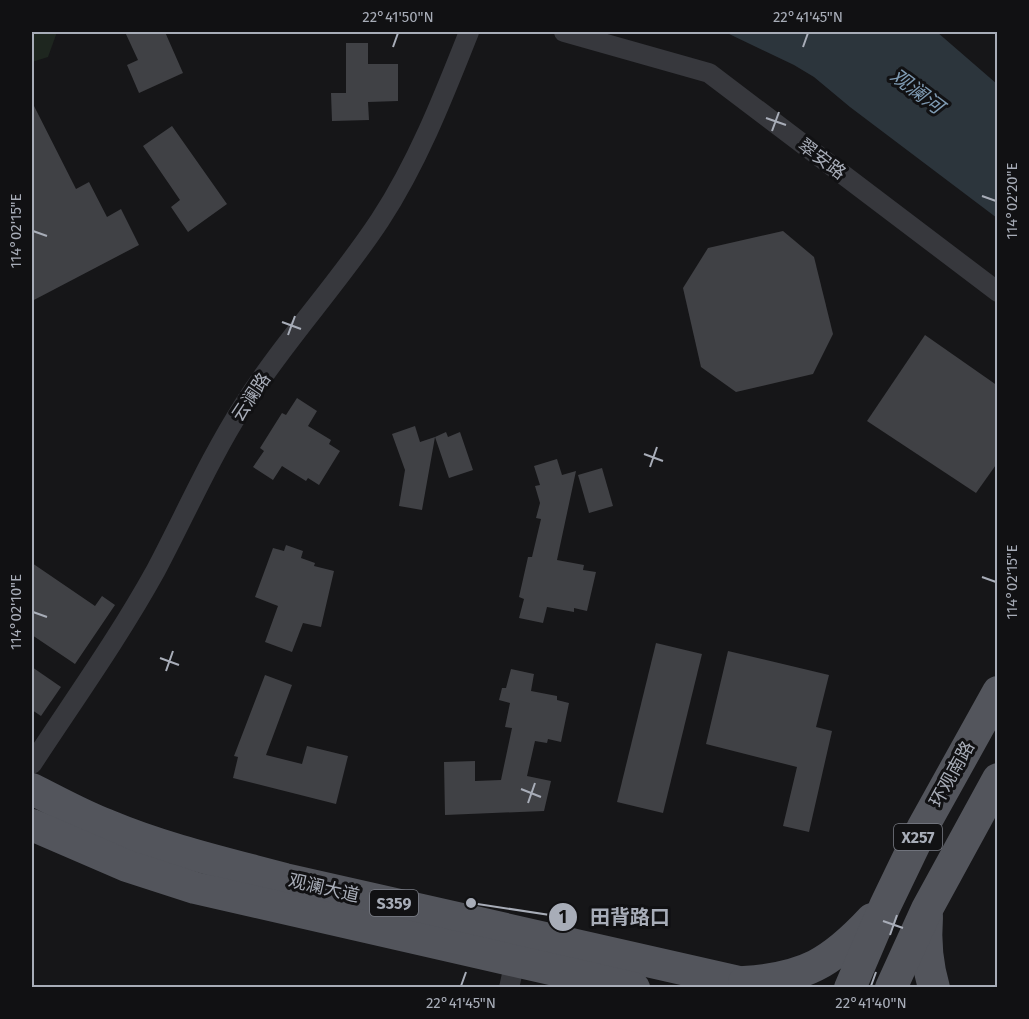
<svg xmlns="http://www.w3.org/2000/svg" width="1029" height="1019" font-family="'Fira Sans','Noto Sans SC',sans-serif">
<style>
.green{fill:#1e261f}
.water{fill:#2c353c}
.building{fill:#404145}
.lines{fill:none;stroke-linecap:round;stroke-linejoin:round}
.minor{stroke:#37383d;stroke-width:20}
.primary{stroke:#53555c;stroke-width:32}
.ticks{fill:none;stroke:#a8adb8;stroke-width:2}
.labels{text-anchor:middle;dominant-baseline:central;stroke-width:6;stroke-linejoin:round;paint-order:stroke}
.shield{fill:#111113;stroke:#7b7e86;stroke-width:1.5}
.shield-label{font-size:16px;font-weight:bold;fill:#a8adb8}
.street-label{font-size:18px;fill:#a8adb8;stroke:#111113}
.water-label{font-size:20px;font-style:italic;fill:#7f9bb3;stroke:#111113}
.leader{fill:none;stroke:#a8adb8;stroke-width:2}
.callout-dot{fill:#a8adb8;stroke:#111113;stroke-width:2}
.mark-label{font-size:18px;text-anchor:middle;font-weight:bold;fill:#111}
.callout-label{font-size:20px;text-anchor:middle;font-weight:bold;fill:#a8adb8;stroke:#111113;stroke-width:6;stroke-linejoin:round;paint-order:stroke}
.neatline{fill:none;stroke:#a8adb8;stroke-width:2}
.ticks-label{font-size:15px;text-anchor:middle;fill:#a8adb8}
</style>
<rect width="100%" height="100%" fill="#161618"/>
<!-- green -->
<path class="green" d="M32,32h25l-9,25 -16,5z"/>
<!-- water -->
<path class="water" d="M725,32h212l60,52v134l-147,-111 -36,-30 -20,-12z"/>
<!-- building -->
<g class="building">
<path d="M125,32h40l18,41 -44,20 -12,-28 11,-5z"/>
<path d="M346,43h22v21h30v37l-30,1 1,18 -37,1 -1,-28h15z"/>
<path d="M32,102l44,87 13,-7 18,35 14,-8 18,36 -107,56z"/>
<path d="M172,126l55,78 -39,28 -17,-25 9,-7 -37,-54z"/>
<path d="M783,231l31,26 19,77 -20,40 -77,18 -35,-25 -18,-79 25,-40z"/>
<path d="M925,335l73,51v76l-22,31 -109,-72z"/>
<path d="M297,398l20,13 -9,15 23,14 -2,4 11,7 -21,34 -11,-7 -2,3 -24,-15 -9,14 -20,-13 11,-16 -4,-3 22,-35 4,2z"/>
<path d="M415,426l5,16 15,-5 -13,73 -23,-4 6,-36 -13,-36z"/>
<path d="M446,432l2,5 12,-5 13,38 -24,8 -14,-41z"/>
<path d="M557,459l5,16 14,-4 -19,89 27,5 -1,5 13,2 -9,39 -13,-3v4l-27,-5 -4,16 -24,-5 5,-19 -5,-2 9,-40h4l9,-38 -5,-1 4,-15 -5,-17 5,-1 -6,-19z"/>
<path d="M602,468l11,38 -24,7 -11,-38z"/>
<path d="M286,545l17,6 -2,7 14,5 -1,3 20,5 -13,56 -18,-4 -11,29 -27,-10 13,-36 -23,-9 18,-49 11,3z"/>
<path d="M32,563l63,43 7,-10 13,9 -40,59 -43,-29z"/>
<path d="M656,643l46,11 -39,159 -46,-11z"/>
<path d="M728,651l101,24 -13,52 16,4 -23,101 -26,-6 14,-59 -91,-23z"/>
<path d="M32,667l29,20 -20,29 -9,-6z"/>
<path d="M511,669l23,5 -3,17 26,5v4l12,3 -8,39 -13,-3 -1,4 -12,-2 -8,35 24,5 -7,30 -99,4 -1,-53 31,-1v20l26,-1 11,-52 -7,-1 5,-24 -11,-3 3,-12h4z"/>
<path d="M265,675l27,10 -26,70 36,9 5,-18 41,10 -12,48 -103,-26 5,-21 -4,-1z"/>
</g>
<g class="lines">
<!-- minor -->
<g class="minor">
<path d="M564,32l145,41 289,219"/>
<path d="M32,764c42,-64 87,-127 124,-194 29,-55 54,-112 87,-164 41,-65 95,-122 137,-186 38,-58 64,-125 89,-188"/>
<path d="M509,988l6,-27"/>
</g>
<!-- primary -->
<g class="primary">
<path d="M32,789c24,12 49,26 75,36 57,24 118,38 178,54l481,109"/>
<path d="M32,825l95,41 68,22 439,100"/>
<path d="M927,917c-2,25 0,47 7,71"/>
<path d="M744,982c61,-4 87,-19 128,-63"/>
<path d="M850,988l35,-82 38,-79 75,-135"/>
<path d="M891,988l36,-79 71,-130"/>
</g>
</g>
<!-- ticks -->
<path class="ticks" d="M393,47l5,-14M803,47l5,-14M766,118l20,7M772,131l7,-19M982,196l14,5M33,231l14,5M282,322l19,7M288,335l7,-19M644,454l19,7M650,467l7,-20M982,577l14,5M33,612l14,5M160,658l19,7M166,671l7,-20M521,789l20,8M528,803l7,-20M883,921l20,7M890,935l7,-20M461,986l5,-14M871,986l5,-14"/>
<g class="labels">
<!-- shield labels -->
<g class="shield">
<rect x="894" y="824" width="48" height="26" rx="4.5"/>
<rect x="370" y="890" width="48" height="26" rx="4.5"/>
</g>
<g class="shield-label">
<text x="918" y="837">X257</text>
<text x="394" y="903">S359</text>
</g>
<!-- street labels -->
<g class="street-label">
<text transform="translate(822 159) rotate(37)">翠安路</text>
<text transform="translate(251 397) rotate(-56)">云澜路</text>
<text transform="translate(952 774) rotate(-61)">环观南路</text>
<text transform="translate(324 888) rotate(13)">观澜大道</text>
</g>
<!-- water labels -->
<g class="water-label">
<text transform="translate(917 91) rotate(37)">观澜河</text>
</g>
</g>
<!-- callouts -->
<path class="leader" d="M471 903L563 917"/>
<g class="callout-dot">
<circle cx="471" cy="903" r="6"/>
<circle cx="563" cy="917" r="15"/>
</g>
<g class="mark-label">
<text x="563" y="923">1</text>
</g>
<g class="callout-label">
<text x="630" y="924">田背路口</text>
</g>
<!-- border -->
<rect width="1029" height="1019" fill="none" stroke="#111113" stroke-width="66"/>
<rect x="33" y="33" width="963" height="953" class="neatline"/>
<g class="ticks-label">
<text x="398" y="22">22°41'50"N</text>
<text x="808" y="22">22°41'45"N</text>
<text transform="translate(1012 201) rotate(-90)" y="5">114°02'20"E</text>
<text transform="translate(16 231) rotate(-90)" y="5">114°02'15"E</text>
<text transform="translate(1012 582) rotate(-90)" y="5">114°02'15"E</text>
<text transform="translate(16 612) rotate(-90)" y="5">114°02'10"E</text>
<text x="461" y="1008">22°41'45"N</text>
<text x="871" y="1008">22°41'40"N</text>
</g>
</svg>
